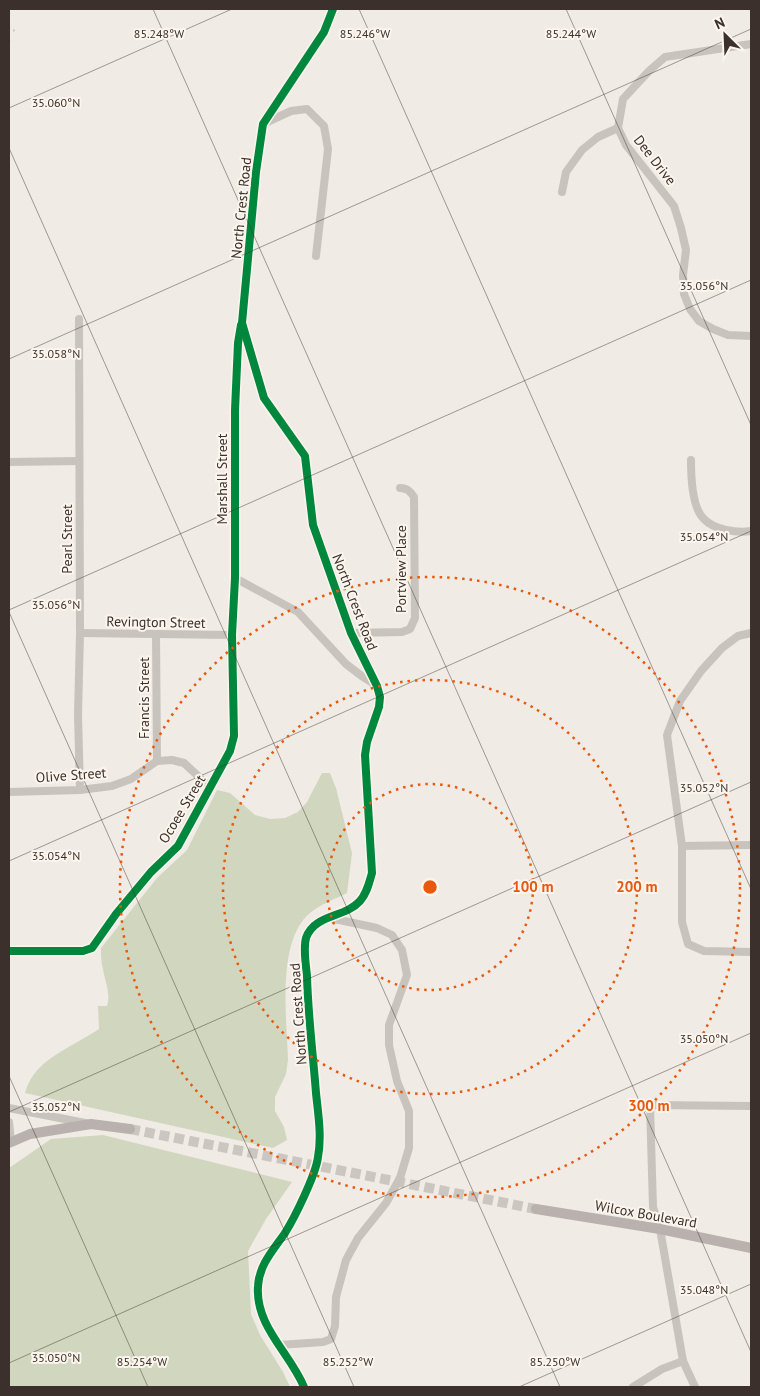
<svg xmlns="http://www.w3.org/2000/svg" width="760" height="1396" font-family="'PT Sans',sans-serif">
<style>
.green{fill:#d1d6bf}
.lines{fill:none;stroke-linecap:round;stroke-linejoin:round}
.major-tunnel{stroke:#ccc6c0;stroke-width:10;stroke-dasharray:10 5;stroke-linecap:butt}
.minor{stroke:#c9c3be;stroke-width:8}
.major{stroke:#b8b1ad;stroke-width:10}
.rail{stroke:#b1aca8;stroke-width:2;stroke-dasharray:1 4;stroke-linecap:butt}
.cycleway-casing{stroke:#fbf5ee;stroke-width:11}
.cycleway{stroke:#00873e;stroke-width:8}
.ticks{fill:none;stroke:#3b302b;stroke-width:1;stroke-opacity:0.45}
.ring{fill:none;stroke:#e8590c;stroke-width:2.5;stroke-dasharray:2.5 5}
.labels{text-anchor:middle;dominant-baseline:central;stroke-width:4;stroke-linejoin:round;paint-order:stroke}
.street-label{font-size:14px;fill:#3b302b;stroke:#fbf5ee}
.ticks-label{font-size:12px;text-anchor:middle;fill:#3b302b;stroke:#fbf5ee;stroke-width:4;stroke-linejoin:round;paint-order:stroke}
.centre{fill:#e8590c;stroke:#fbf5ee;stroke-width:2.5}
.ring-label{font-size:15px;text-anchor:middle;font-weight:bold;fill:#e8590c;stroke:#fbf5ee;stroke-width:4;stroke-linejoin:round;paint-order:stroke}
</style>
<rect width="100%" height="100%" fill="#f0ebe5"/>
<!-- green -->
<g class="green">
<path d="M322,773h8l6,15 16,65 -5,40c-12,6 -26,11 -37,20 -34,28 -23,107 -22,147l-2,14 -11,23v14l9,16 3,13 -14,8 -248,-55c9,-34 46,-45 74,-64l-1,-23h9c4,-13 -2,-24 -4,-37 -2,-7 -2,-14 -2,-21l56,-70 30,-28 30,-60 13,3 25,22 15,4 15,-1 13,-6 9,-10z"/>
<path d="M103,1135l189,47 -26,37 -18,32 3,63 9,21 23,37 7,15h-281v-219l42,-29z"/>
</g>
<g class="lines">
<!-- major-tunnel -->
<path class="major-tunnel" d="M130,1129l406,80"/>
<!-- minor -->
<g class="minor">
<path d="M751,44l-86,13 -16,14 -26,28 -5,29 8,17 48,61 7,22 5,22 -3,25 1,19 6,15 9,12 14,8 15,6 23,1"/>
<path d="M263,124l28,-13 16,-2 17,17 4,23 -12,107"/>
<path d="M562,192l4,-20 16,-22 16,-13 20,-9"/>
<path d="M79,319l1,314 -2,82 2,75"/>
<path d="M691,460c0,15 1,48 13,59 10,11 33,14 47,12"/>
<path d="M9,462l70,-1"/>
<path d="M235,578l63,34 48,52 17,13 14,9"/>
<path d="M80,633l152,2"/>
<path d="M351,633l51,-1 8,-3 5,-11 -1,-121c-4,-6 -7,-9 -14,-9"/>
<path d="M751,633l-13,3 -16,12 -21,23 -21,30 -13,34 15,111v76l6,22 16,7 47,1"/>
<path d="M156,635l1,126"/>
<path d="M9,792l71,-2 32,-4 19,-7 26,-18 15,-1 12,3 26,24"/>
<path d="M682,846l69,-1"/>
<path d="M9,951h74l9,-3 24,-34 35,-42 27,-26 52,-95 4,-15 -2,-101 3,-57v-168l3,-67 3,-18"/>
<path d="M9,1108l76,15"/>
<path d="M9,1122l2,20"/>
<path d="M279,1345l44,-3 8,-3 4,-13 1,-29 10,-37 12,-22 28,-35 14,-25 9,-30v-37l-12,-30 -8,-36v-20l18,-50 -5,-25 -10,-15 -15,-7 -47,-10"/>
<path d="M304,1387c-14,-34 -49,-61 -46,-101 1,-21 16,-37 27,-53 10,-16 31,-59 33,-76 4,-21 0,-44 -2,-64 -3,-39 -8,-78 -9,-117 -1,-11 -4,-27 -1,-38 8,-24 39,-20 54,-37 7,-8 9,-18 12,-28l-7,-118 2,-13 12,-35 1,-10 -3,-11 -26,-53 -38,-108 -8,-69 -41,-58 -22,-75 14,-151 7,-48 61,-92 9,-23"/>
<path d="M633,1387l29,-18 21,-8"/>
<path d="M695,1387l-12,-26 -23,-132 -7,-22 -3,-102 101,1"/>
</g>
<!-- major -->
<g class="major">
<path d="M9,1143l21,-9 61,-10 39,5"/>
<path d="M536,1209l124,20 91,19"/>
</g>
<!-- rail -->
<g class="rail">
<path d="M9,14l4,2"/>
<path d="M9,28l6,3"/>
<path d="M9,41l3,2"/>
</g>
<defs>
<g id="cycleway">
<path d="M9,951h74l9,-3 24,-34 35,-42 27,-26 52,-95 4,-15 -2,-101 3,-57v-168l3,-67 3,-18"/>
<path d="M304,1387c-14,-34 -49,-61 -46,-101 1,-21 16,-37 27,-53 10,-16 31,-59 33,-76 4,-21 0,-44 -2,-64 -3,-39 -8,-78 -9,-117 -1,-11 -4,-27 -1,-38 8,-24 39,-20 54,-37 7,-8 9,-18 12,-28l-7,-118 2,-13 12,-35 1,-10 -3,-11 -26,-53 -38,-108 -8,-69 -41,-58 -22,-75 14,-151 7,-48 61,-92 9,-23"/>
</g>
</defs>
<!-- cycleway casing -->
<use href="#cycleway" class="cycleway-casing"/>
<!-- cycleway -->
<use href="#cycleway" class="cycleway"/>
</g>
<!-- ticks -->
<path class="ticks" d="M153,9l598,1343M359,9l392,880M566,9l185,416M9,108l223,-99M9,148l551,1239M9,359l742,-330M9,610l742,-330M9,612l345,775M9,861l742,-330M9,1076l139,311M9,1112l742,-330M9,1363l742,-330M519,1387l232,-103"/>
<!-- distance rings -->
<g class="ring">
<circle cx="430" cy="887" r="103"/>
<circle cx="430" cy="887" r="207"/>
<circle cx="430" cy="887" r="310"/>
</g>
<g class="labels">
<!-- street labels -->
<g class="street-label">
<text transform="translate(655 160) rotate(52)">Dee Drive</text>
<text transform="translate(241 208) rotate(-84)">North Crest Road</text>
<text transform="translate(222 479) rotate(-90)">Marshall Street</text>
<text transform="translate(67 539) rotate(-90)">Pearl Street</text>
<text transform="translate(401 569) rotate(-90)">Portview Place</text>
<text transform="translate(355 602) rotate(69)">North Crest Road</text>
<text transform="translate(156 622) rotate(1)">Revington Street</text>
<text transform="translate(144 698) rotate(-90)">Francis Street</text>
<text transform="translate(71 775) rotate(-4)">Olive Street</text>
<text transform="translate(182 809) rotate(-59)">Ocoee Street</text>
<text transform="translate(298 1014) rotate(-94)">North Crest Road</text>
<text transform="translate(646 1214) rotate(10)">Wilcox Boulevard</text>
</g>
</g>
<g class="ticks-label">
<text x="159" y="38">85.248°W</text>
<text x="365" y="38">85.246°W</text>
<text x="571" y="38">85.244°W</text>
<text x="56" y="107">35.060°N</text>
<text x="704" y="290">35.056°N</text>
<text x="56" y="358">35.058°N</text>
<text x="704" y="541">35.054°N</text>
<text x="56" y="609">35.056°N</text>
<text x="704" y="792">35.052°N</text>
<text x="56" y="860">35.054°N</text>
<text x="704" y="1043">35.050°N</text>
<text x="56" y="1111">35.052°N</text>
<text x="704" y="1294">35.048°N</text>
<text x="56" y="1362">35.050°N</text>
<text x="142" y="1366">85.254°W</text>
<text x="348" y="1366">85.252°W</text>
<text x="555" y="1366">85.250°W</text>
</g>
<circle cx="430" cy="887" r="8" class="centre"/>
<g class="ring-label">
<text x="533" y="892">100 m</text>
<text x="637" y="892">200 m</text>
<text x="649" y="1111">300 m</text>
</g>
<!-- border -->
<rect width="760" height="1396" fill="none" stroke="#3b302b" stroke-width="20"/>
<!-- north arrow -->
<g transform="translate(725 35) rotate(336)" stroke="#fbf5ee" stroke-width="4" paint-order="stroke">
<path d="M0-4L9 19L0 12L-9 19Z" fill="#3b302b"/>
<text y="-8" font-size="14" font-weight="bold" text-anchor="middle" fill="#3b302b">N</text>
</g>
</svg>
